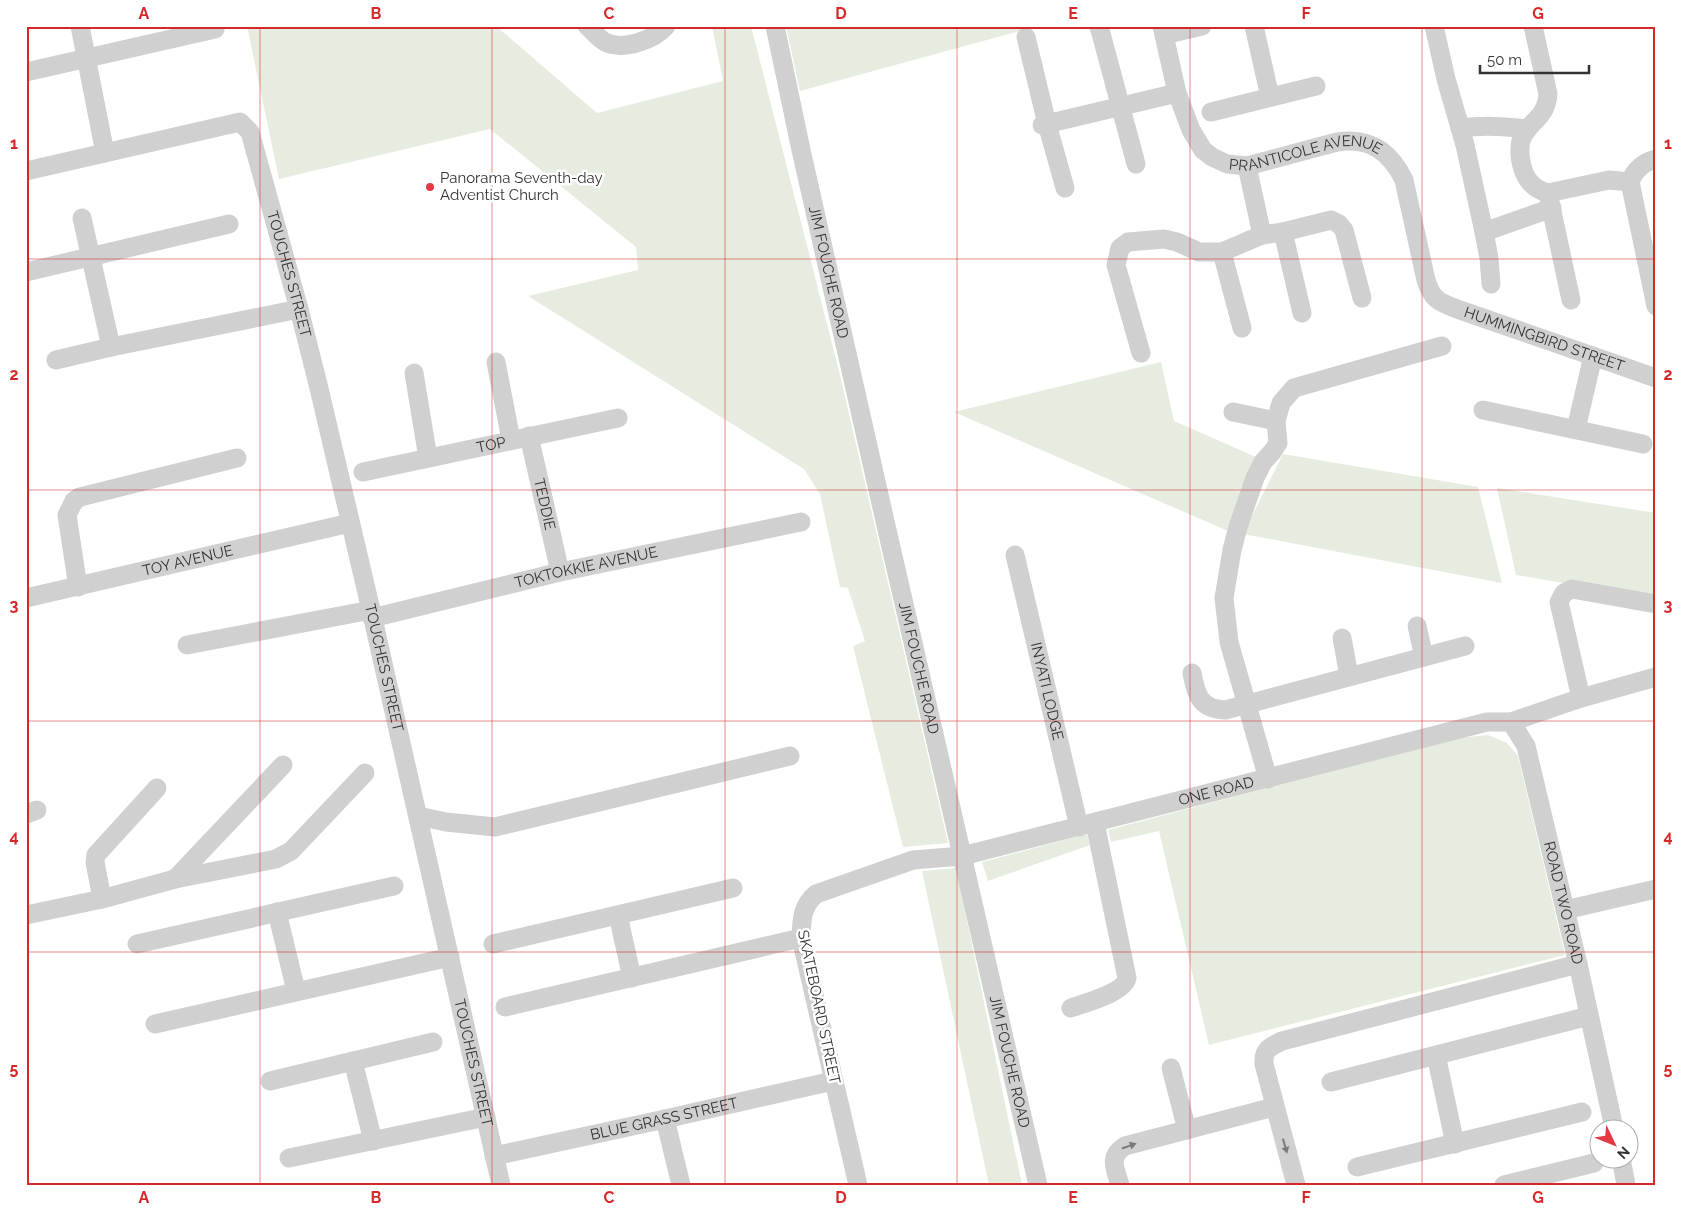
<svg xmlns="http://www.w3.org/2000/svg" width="1682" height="1211" font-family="Raleway,sans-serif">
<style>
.park{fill:#e6ecdf}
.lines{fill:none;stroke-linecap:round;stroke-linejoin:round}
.minor{stroke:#d0d0d0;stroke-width:19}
.oneway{fill:#7a7a7a}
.grid{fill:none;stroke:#d62828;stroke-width:1;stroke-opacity:0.55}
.poi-dot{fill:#e63946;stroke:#fff;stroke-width:2}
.labels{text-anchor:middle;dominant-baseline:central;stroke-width:5;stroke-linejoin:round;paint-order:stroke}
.street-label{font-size:15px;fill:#333;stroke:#fff}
.poi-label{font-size:15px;fill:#333;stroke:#fff;text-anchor:start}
.neatline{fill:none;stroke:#d62828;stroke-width:2}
.grid-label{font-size:16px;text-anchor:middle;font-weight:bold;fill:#d62828}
</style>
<rect width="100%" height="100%" fill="#fff"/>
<!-- park -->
<g class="park">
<path d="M247,26h249l101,87 126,-32 -11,-55h39l90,353 107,464 -45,4 -50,-201 12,-5 -17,-53 -8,-1 -20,-93 -16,-25 -276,-173 110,-26 -2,-23 -146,-118 -211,50z"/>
<path d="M786,26h252l-238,65z"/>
<path d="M1161,362l13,59 82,36 -28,74 -274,-119z"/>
<path d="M1283,454l195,33 24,96 -259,-49z"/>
<path d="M1497,488l159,25v86l-140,-24z"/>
<path d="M1488,735l19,8 11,13 47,199 -356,90 -50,-214 -48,11 -3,-12 349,-92z"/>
<path d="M1087,834l3,11 -102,36 -6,-19z"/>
<path d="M956,868l66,317h-33l-67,-314z"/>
</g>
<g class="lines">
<!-- minor -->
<g class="minor">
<path d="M80,26l25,127"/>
<path d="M587,26c6,5 11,12 18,16 18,9 49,-2 61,-16"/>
<path id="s1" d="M775,26l26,124 86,380 151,655"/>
<path d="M1099,26l37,138"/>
<path id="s2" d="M1162,26l15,67 14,37 12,20 9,7 15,7 20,2 90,-24c33,-5 53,9 67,38l22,100c6,20 13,22 31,29l199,69"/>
<path d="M1254,26l16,71"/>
<path d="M1434,26l12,53 19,66 19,87 5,26 2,26"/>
<path d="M1533,26l15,68c-2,24 -16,25 -25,42 -4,7 -3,12 -3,19 2,19 9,33 28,38l61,-13 21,2"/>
<path d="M1164,35l38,-9"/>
<path d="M1026,37l21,87 18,64"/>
<path d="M26,72l189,-43"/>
<path d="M1211,112l105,-26"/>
<path d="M1042,125l135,-32"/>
<path d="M1460,128c23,-3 44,-2 67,1"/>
<path d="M1247,166l15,69"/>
<path id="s3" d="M26,171l214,-49 10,10 49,177 19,75 53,226 130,575"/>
<path d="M1630,182l26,124"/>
<path d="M1630,182c4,-12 14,-20 26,-23"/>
<path d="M1548,193l23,107"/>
<path d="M82,218l29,129"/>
<path d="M1283,232l19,81"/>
<path d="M1484,232l68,-24"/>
<path d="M1222,252l20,76"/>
<path d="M26,272l203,-48"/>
<path d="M1141,353l-25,-88 4,-17 8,-6 36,-3 13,3 22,10h23l40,-17 21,-3 48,-12 8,4 5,6 18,68"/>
<path d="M56,360l55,-13 188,-38"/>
<path d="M496,362l15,78"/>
<path d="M414,373l14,85"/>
<path d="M1483,410l160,34"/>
<path d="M1233,412l43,9"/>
<path d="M1576,429l17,-73"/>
<path id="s4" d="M529,436l31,136"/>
<path id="s5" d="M363,472l255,-54"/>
<path id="s6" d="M1015,555l64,272"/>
<path d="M78,587l-11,-72 7,-14 6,-4 157,-39"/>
<path id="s7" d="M26,598l324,-75"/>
<path id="s8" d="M372,618l188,-46 241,-50"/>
<path d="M1417,626l7,31"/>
<path d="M1342,638l7,38"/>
<path d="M187,645l184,-35"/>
<path d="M1192,673c4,22 8,36 33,37l240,-64"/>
<path d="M1581,698l-22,-96 5,-9 8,-4 84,15"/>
<path d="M1511,722l70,-24 75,-21"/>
<path d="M1268,779l-39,-137 -5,-44 8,-48 6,-23 17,-49 8,-16 10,-11 5,-8 -2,-22 5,-18 13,-15 148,-42"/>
<path d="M26,814l11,-4"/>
<path d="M418,816l28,6 49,5 295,-71"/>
<path d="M175,879l108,-114"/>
<path d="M102,899l-7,-37 1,-7 61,-67"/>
<path d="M1565,910l91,-21"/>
<path d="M277,912l19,79"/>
<path d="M26,915l76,-16 73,-20 101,-20 15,-8 74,-78"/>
<path d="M618,915l14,63"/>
<path d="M137,944l257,-58"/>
<path d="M493,944l240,-56"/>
<path d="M505,1007l296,-69"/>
<path d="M1071,1008c13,-5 53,-15 56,-30l-32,-155"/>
<path d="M155,1024l295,-67"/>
<path d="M1436,1055l19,89"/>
<path d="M353,1061l20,80"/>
<path d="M1171,1068l16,62"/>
<path d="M270,1081l163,-39"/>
<path d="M1331,1082l258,-66"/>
<path d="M665,1119l16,66"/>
<path id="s9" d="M494,1156l171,-37 168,-38"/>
<path d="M289,1158l197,-41"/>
<path d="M1621,1158l5,27"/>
<path d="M1357,1167l225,-55"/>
<path id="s10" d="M858,1185l-57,-247c1,-18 0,-31 15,-44l97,-34 49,-4 525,-134h24l15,24 52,218 36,164"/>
<path d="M1120,1185c-5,-17 -12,-28 5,-39l149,-39"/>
<path d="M1296,1185l-32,-121c-1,-14 5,-17 18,-23l296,-77"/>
<path d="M1504,1185l90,-22"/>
</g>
</g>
<!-- one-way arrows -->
<defs><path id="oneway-solid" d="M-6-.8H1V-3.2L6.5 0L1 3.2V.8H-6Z" transform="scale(1.25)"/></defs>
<g class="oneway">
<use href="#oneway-solid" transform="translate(1129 1146) rotate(-19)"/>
<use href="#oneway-solid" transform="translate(1285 1146) rotate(74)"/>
</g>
<!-- grid -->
<path class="grid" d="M260,26v1159M492,26v1159M725,26v1159M957,26v1159M1190,26v1159M1422,26v1159M26,259h1630M26,490h1630M26,721h1630M26,952h1630"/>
<!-- markers -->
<circle class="poi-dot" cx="430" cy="187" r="5"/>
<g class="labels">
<!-- street labels -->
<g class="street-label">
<text stroke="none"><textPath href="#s2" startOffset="240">PRANTICOLE AVENUE</textPath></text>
<text stroke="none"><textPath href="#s1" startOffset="252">JIM FOUCHE ROAD</textPath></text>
<text stroke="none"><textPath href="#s3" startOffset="381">TOUCHES STREET</textPath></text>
<text stroke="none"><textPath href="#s2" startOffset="596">HUMMINGBIRD STREET</textPath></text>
<text stroke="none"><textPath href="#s5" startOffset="131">TOP</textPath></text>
<text stroke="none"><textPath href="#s4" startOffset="70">TEDDIE</textPath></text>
<text stroke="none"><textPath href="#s7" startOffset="166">TOY AVENUE</textPath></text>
<text stroke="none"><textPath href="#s8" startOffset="220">TOKTOKKIE AVENUE</textPath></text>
<text stroke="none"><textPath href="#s1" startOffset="658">JIM FOUCHE ROAD</textPath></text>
<text stroke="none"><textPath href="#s3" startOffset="786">TOUCHES STREET</textPath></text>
<text stroke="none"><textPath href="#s6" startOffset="140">INYATI LODGE</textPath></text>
<text stroke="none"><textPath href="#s10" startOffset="716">ONE ROAD</textPath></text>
<text stroke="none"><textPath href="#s10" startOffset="1209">ROAD TWO ROAD</textPath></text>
<text transform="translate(819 1007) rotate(78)">SKATEBOARD STREET</text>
<text stroke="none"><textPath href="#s1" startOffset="1062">JIM FOUCHE ROAD</textPath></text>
<text stroke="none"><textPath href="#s3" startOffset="1191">TOUCHES STREET</textPath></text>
<text stroke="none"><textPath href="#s9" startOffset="174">BLUE GRASS STREET</textPath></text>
</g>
<!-- poi labels -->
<g class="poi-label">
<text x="440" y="178">Panorama Seventh-day<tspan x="440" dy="17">Adventist Church</tspan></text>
</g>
</g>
<!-- border -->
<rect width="1682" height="1211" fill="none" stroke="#ffffff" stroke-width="55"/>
<!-- north arrow -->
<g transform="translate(1614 1144) rotate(133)"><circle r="24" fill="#ffffff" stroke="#adadad"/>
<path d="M0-4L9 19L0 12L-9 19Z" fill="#e63946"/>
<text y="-8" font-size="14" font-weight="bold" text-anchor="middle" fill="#333333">N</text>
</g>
<!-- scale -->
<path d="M1480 65v8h109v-8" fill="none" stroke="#333333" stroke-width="2.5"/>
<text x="1487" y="65" font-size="15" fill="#333333" stroke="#ffffff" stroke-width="4" paint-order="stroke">50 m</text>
<rect x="28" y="28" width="1626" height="1156" class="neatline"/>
<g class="grid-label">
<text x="144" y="19">A</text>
<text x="376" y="19">B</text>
<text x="609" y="19">C</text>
<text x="841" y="19">D</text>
<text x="1073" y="19">E</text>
<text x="1306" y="19">F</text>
<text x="1538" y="19">G</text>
<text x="14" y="149">1</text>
<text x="1668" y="149">1</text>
<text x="14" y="380">2</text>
<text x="1668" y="380">2</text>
<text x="14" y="611">3</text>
<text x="1668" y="611">3</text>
<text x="14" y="842">4</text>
<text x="1668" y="842">4</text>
<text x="14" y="1074">5</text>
<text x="1668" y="1074">5</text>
<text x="144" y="1203">A</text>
<text x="376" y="1203">B</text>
<text x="609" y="1203">C</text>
<text x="841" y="1203">D</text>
<text x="1073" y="1203">E</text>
<text x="1306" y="1203">F</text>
<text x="1538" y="1203">G</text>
</g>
</svg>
